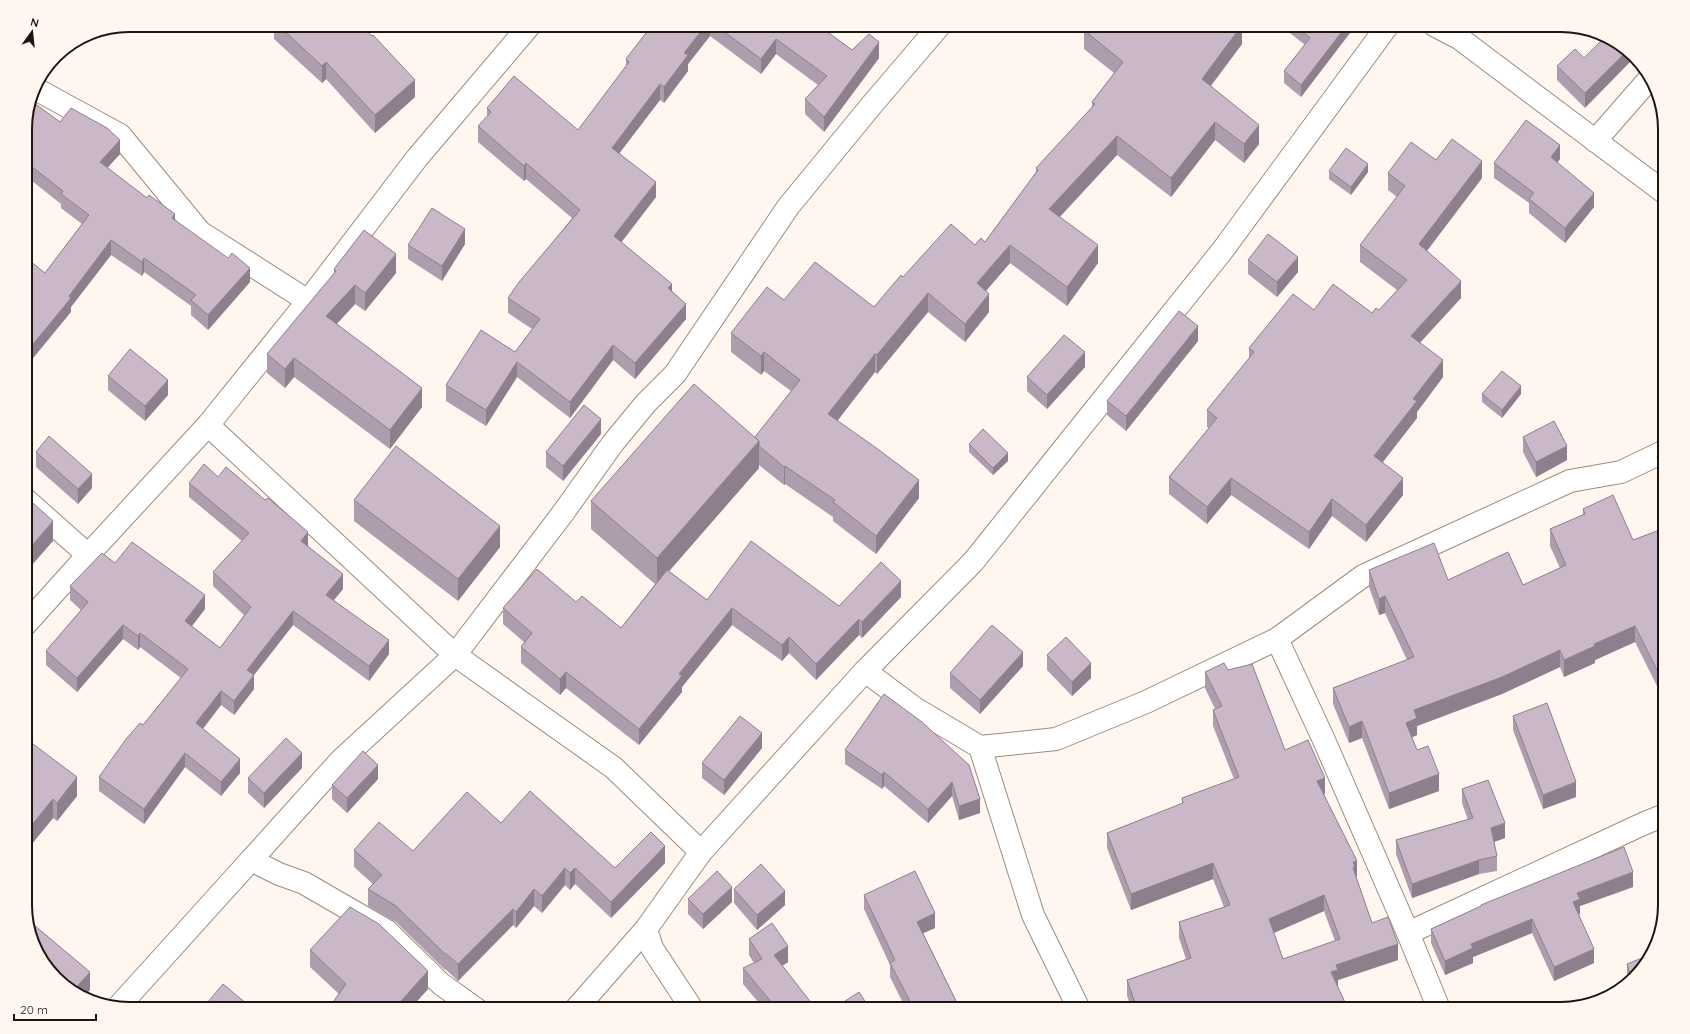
<svg xmlns="http://www.w3.org/2000/svg" width="1690" height="1034" font-family="Quicksand,sans-serif">
<style>
.lines{fill:none;stroke-linecap:round;stroke-linejoin:round}
.street-casing{stroke:#9e8b7c;stroke-width:24}
.street{stroke:#fff;stroke-width:22}
.wall{fill:#ae9dac;fill-rule:evenodd}
.shaded-wall{fill:#8d808c}
.building{fill:#cab7c8;stroke:#8d808c;fill-rule:evenodd}
.rim{fill:none;stroke:#1c1510;stroke-width:2}
</style>
<rect width="100%" height="100%" fill="#fef6ef"/>
<g class="lines">
<defs>
<g id="street">
<path d="M1434,25l25,13 206,155"/>
<path d="M34,88l86,47 80,97 108,69"/>
<path d="M1595,141l56,-64"/>
<path d="M208,425l247,230 159,113 87,84"/>
<path d="M1665,451l-44,21 -51,9 -207,95 -86,63 46,99 85,195 237,-110 20,-8"/>
<path d="M25,499l63,56"/>
<path d="M25,625l63,-70 120,-130 100,-124 109,-143 113,-133"/>
<path d="M865,671l51,38 64,38 76,-8 90,-37 131,-63"/>
<path d="M980,747l53,168 46,94"/>
<path d="M251,860l90,-100 114,-105 108,-142 50,-70 33,-40 29,-29 113,-167 82,-100 70,-82"/>
<path d="M646,929l6,19 40,61"/>
<path d="M1408,933l31,76"/>
<path d="M119,1006l132,-146 28,14 25,9 83,48 54,53 35,25"/>
<path d="M576,1009l70,-80 55,-77 164,-181 108,-109 249,-311 166,-226"/>
</g>
</defs>
<!-- street casing -->
<use href="#street" class="street-casing"/>
<!-- street -->
<use href="#street" class="street"/>
</g>
<!-- wall -->
<g class="wall">
<path d="M274,25h86l55,72 -40,36 -49,-54 -4,4 -48,-44z"/>
<path d="M652,25h166l34,25 27,8 -55,74 -19,-18v-15l13,-14 -42,-31 -15,20 -51,-38 -22,28v7l-24,32 -4,-3 -41,53 37,44 -35,45 51,49 14,28 -51,60 -22,-19 -43,58 -53,-41 -31,49 -40,-25v-16l69,-33 17,-23 -24,-16v-15l64,-80 -46,-39 -2,2 -46,-39v-16l9,-9v-9l91,22 48,-64v-7z"/>
<path d="M1280,25h76l-55,72 -17,-14v-12l21,-26z"/>
<path d="M1084,30l158,14 -31,42 48,58 -15,19 -29,-23 -44,57 -54,-42 -57,62 38,46 -31,43 -57,-43 -24,28 3,21 -24,30 -37,-30 -51,62 -2,-2 -38,49 82,77 -43,56 -43,-33v-4l-48,-33 -1,1 -25,-20v3l-90,103 38,29 132,6 62,-9 -39,41 -3,-3 -43,45 -27,-27 -7,8 -50,-36 -50,62v5l-43,53 -73,-57 -6,7 -39,-32v-16l3,-5 -21,-18v-16l73,-6 45,26 34,-44 -64,-55v-28l164,-64 36,-46 -27,-20 -3,4 -30,-23v-19l53,-33 90,7 29,-30 72,-32 10,-3 51,-70v-4l56,-60v-6l22,-29 -30,-24z"/>
<path d="M1605,37l-20,71 -28,-28v-14l27,-8z"/>
<path d="M25,122h35l60,32 -13,14 68,52 75,62 -42,48 -17,-15v-9l-47,-34 -2,4 -31,-21 -40,52v5l-26,-39 37,-49 -21,-16v-4l-34,-27 -2,2z"/>
<path d="M1560,159l-3,3 37,45 -29,36 -36,-30v-10l-35,-25v-15z"/>
<path d="M1436,160l46,18 -55,73 34,47 -41,45 23,34 -26,35v6l-34,44 20,33 -37,47 -34,-26 -23,33 -78,-54 -24,29 -38,-30v-17l40,-49 -2,-1v-17l42,-51v-11l65,-38 58,3 7,-3 18,-20 -37,-28v-17l37,-48 -9,-7v-17z"/>
<path d="M1329,171l39,1 -17,23 -22,-16z"/>
<path d="M465,244l-23,37 -34,-22v-14z"/>
<path d="M1248,260l50,12 -21,25 -29,-23z"/>
<path d="M334,269l62,4 -31,38 -10,-7 -18,20 85,83 -32,42 -96,-72 -9,11 -18,-15v-19l67,-80z"/>
<path d="M1198,341l-72,90 -19,-16v-14z"/>
<path d="M1085,367l-38,42 -20,-18v-14z"/>
<path d="M108,376l60,19 -23,26 -37,-31z"/>
<path d="M1482,394h39l-19,24 -20,-16z"/>
<path d="M601,434l-38,47 -17,-14v-15z"/>
<path d="M1523,437l44,23 -31,17 -13,-25z"/>
<path d="M969,444l39,17 -15,14 -24,-23z"/>
<path d="M36,452l56,36 -14,16 -42,-37z"/>
<path d="M1665,452v38l-8,-20v-14z"/>
<path d="M218,477l90,69 35,43 -9,11 55,54 -20,27 -76,-56 -39,50v14l-20,26 -13,-10 -18,24 37,44 -19,23 -36,-29 -41,57 -45,-33v-14l44,-52 38,-47 -41,-31 -2,3 -15,-11 -46,53 -31,-27v-14l35,-41 -11,-10v-14l45,-23 90,46 -13,17 28,22 24,-33 -31,-29v-14l29,-31 -53,-44v-14z"/>
<path d="M354,500l146,47 -42,54 -104,-80z"/>
<path d="M1583,509l50,31 32,-12v174l-30,-60 -40,18v3l-31,14 -4,-10 -58,27 -85,32v9l-5,2 5,13 22,41 -50,18 -27,-71 -13,5 -16,-39v-16l74,-28 -22,-47 -6,2 -10,-28v-17l79,10 75,5 37,-17 -10,-22v-17l33,-14z"/>
<path d="M1047,655l44,23 -19,18 -25,-26z"/>
<path d="M1023,666l-43,48 -30,-26v-15z"/>
<path d="M1228,670l57,80 40,44h-1l33,82 -1,1 16,46 26,37 -60,20 -1,6 11,23h-216l-5,-13v-16l59,-21 -7,-21v-16l45,-15 -11,-28 -82,31 -24,-62v-15l75,-29v-6l52,-19 -21,-53v-16l2,-1 -10,-21v-16zM1324,911l11,30 -52,18 -9,-26z"/>
<path d="M884,694l96,119 -21,7 -7,-24 -24,27 -44,-37 -2,3 -37,-25v-14z"/>
<path d="M1513,716l63,81 -33,12 -30,-79z"/>
<path d="M25,738l52,58 -20,25 -4,-3 -22,27 -2,-1 -4,6z"/>
<path d="M762,748l-38,47 -22,-17v-15z"/>
<path d="M302,768l-38,40 -16,-15v-15z"/>
<path d="M378,779l-31,34 -15,-14v-14z"/>
<path d="M1462,789l43,49 -11,4 3,14v15l-18,3 -67,24 -16,-44v-14l72,-20 -6,-17z"/>
<path d="M501,823l114,45 50,-5 -54,55 -36,-34 -5,6 -5,-5 -23,28 -8,-7 -18,22 -3,-3 -55,56 -13,-12v1l-49,-48 -28,-16v-17l5,-5 -19,-17v-17l59,1z"/>
<path d="M1633,887l-53,19v8h-1l15,49 -40,18 -22,-48 -59,24v6l-28,12 -14,-32v-14l50,-23v-1z"/>
<path d="M734,889l51,16 -28,25 -23,-27z"/>
<path d="M864,895l71,33 -12,5 37,76h-54l-16,-32v-12l-26,-56z"/>
<path d="M688,899l44,3 -29,27 -15,-15z"/>
<path d="M749,939l39,23 -6,4 34,43h-52l-21,-25v-16l11,-5 -5,-8z"/>
<path d="M310,950l118,39 -18,20h-82l11,-15 -29,-27z"/>
<path d="M1651,957l-24,24v-17z"/>
</g>
<!-- shaded-wall -->
<g class="shaded-wall">
<path d="M706,25h4v11l-22,28v7l-24,32v-16l20,-34z"/>
<path d="M1242,25v19l-40,53v-18z"/>
<path d="M1347,25h9l-55,72v-12z"/>
<path d="M776,39v15l-15,20v-15z"/>
<path d="M879,42v16l-55,74v-15z"/>
<path d="M1626,52l7,7 -48,49v-15z"/>
<path d="M326,62v17l-4,4v-17z"/>
<path d="M415,80v17l-40,36v-18z"/>
<path d="M660,84v16l-48,63v-15z"/>
<path d="M1215,122v18l-44,57v-19z"/>
<path d="M1259,125v19l-15,19v-19z"/>
<path d="M1117,136v19l-68,73v-19z"/>
<path d="M120,140v14l-20,22v-14z"/>
<path d="M1560,145v14l-9,12v-14z"/>
<path d="M1482,161v17l-63,83v-17z"/>
<path d="M27,163v14l-2,2v-14z"/>
<path d="M526,163v16l-2,2v-15z"/>
<path d="M1368,164v8l-17,23v-8z"/>
<path d="M656,182v15l-42,55v-16z"/>
<path d="M1594,193v14l-29,36v-15z"/>
<path d="M175,214v14l-3,-10z"/>
<path d="M465,229v15l-23,37v-15z"/>
<path d="M111,240v15l-40,52v5l-46,56v-14z"/>
<path d="M1010,245v18l-33,38v-18z"/>
<path d="M1098,245v18l-31,43v-19z"/>
<path d="M396,254v19l-31,38v-18z"/>
<path d="M1298,257v15l-21,25v-15z"/>
<path d="M144,258v14l-2,4v-14z"/>
<path d="M250,268v14l-42,48v-15z"/>
<path d="M1461,281v17l-50,54v-16z"/>
<path d="M672,284v15l-4,-11z"/>
<path d="M355,285v19l-29,31v-19z"/>
<path d="M928,293v19l-51,62v-19z"/>
<path d="M989,294v18l-24,30v-18z"/>
<path d="M686,304v15l-51,60v-16z"/>
<path d="M1198,326v15l-72,90v-15z"/>
<path d="M613,345v15l-43,58v-16z"/>
<path d="M764,352v19l-3,4v-19z"/>
<path d="M1085,352v15l-38,42v-14z"/>
<path d="M875,354v18l-47,61v-19z"/>
<path d="M294,358v19l-9,11v-19z"/>
<path d="M1443,360v17l-26,35v6l-43,55v-17l39,-57z"/>
<path d="M517,362v15l-31,49v-16z"/>
<path d="M168,380v15l-23,26v-15z"/>
<path d="M1521,386v8l-19,24v-8z"/>
<path d="M422,388v19l-32,42v-19z"/>
<path d="M601,419v15l-38,47v-15z"/>
<path d="M759,441v27l-102,117v-27z"/>
<path d="M1567,446v14l-31,17v-15z"/>
<path d="M1008,453v8l-15,14v-7z"/>
<path d="M785,466v18l-1,1v-18z"/>
<path d="M92,474v14l-14,16v-15z"/>
<path d="M1231,478v17l-24,29v-17z"/>
<path d="M1403,478v17l-37,47v-17z"/>
<path d="M919,480v18l-43,56v-18z"/>
<path d="M1332,499v17l-23,33v-17z"/>
<path d="M53,521v20l-28,32v-19z"/>
<path d="M500,526v21l-42,54v-22z"/>
<path d="M308,532v14l-7,9v-14z"/>
<path d="M343,574v15l-17,20v-14z"/>
<path d="M901,581v16l-39,41v-16z"/>
<path d="M205,595v14l-20,26v-14z"/>
<path d="M1385,596v17l-6,2v-16z"/>
<path d="M732,608v17l-50,62v5l-43,53v-16l40,-55z"/>
<path d="M293,611v14l-46,59v-14z"/>
<path d="M859,619v16l-43,45v-16z"/>
<path d="M123,625v14l-46,53v-14z"/>
<path d="M1635,626v16l-40,18v3l-31,14v-17l30,-16z"/>
<path d="M140,633v14l-2,3v-14z"/>
<path d="M789,637v16l-7,8v-16z"/>
<path d="M389,640v14l-20,27v-15z"/>
<path d="M1560,650v17l-58,27 -85,32v9l-11,5v-17l8,-13z"/>
<path d="M1023,652v14l-43,48v-14z"/>
<path d="M1091,663v15l-19,18v-14z"/>
<path d="M566,672v16l-6,7v-16z"/>
<path d="M254,675v14l-20,26v-14z"/>
<path d="M221,691v14l-25,32v-14z"/>
<path d="M1362,721v17l-13,5v-16z"/>
<path d="M762,733v15l-38,47v-15z"/>
<path d="M185,753v14l-41,57v-15z"/>
<path d="M302,753v15l-38,40v-15z"/>
<path d="M240,759v14l-19,23v-14z"/>
<path d="M378,765v14l-31,34v-15z"/>
<path d="M884,772v14l-2,3v-14z"/>
<path d="M1439,774v17l-50,18v-16z"/>
<path d="M77,777v19l-20,25v-18z"/>
<path d="M1325,778v16l-8,3v-16z"/>
<path d="M952,782v14l-24,27v-14z"/>
<path d="M1576,782v15l-33,12v-14z"/>
<path d="M53,799v19l-22,27v-19z"/>
<path d="M980,799v14l-21,7v-14z"/>
<path d="M1505,823v15l-14,5v-15z"/>
<path d="M29,825v19l-4,6v-19z"/>
<path d="M665,846v17l-54,55v-16z"/>
<path d="M1479,860v14l-67,24v-14z"/>
<path d="M1357,861v15l-2,1 -2,-9v-6z"/>
<path d="M1213,863v16l-82,31v-16z"/>
<path d="M565,868v17l-23,28v-17z"/>
<path d="M575,868v16l-5,6v-17z"/>
<path d="M1633,872v15l-53,19v8l-7,3v-15l4,-9z"/>
<path d="M732,887v15l-29,27v-15z"/>
<path d="M534,889v17l-18,22v-16z"/>
<path d="M785,891v14l-28,25v-15z"/>
<path d="M1324,895v16l-55,24v-16z"/>
<path d="M513,909v16l-55,56v-17z"/>
<path d="M935,913v15l-18,8v-14z"/>
<path d="M1532,919v14l-59,24v6l-28,12v-14l26,-17z"/>
<path d="M1398,944v16l-60,20v6l-7,2v-16l5,-7z"/>
<path d="M788,946v16l-14,9v-16z"/>
<path d="M1594,949v14l-40,18v-14z"/>
<path d="M428,971v18l-18,20h-16z"/>
<path d="M90,972v18l-6,7 -7,-2 -4,-4z"/>
</g>
<!-- building -->
<g class="building">
<path d="M278,25h82l12,11 1,-1 42,45 -40,35 -49,-53 -4,4z"/>
<path d="M652,25h54l-22,28 4,2 -24,32 -4,-3 -48,64 44,34 -42,54 58,48 -4,4 18,16 -51,59 -22,-18 -43,57 -53,-40 -31,48 -40,-25 35,-55 34,22 25,-33 -32,-21 11,-16 61,-72 -54,-47 -2,3 -46,-40 13,-14 -4,-4 27,-32 64,54 51,-68 -3,-3z"/>
<path d="M715,25h103l34,25 17,-16 10,8 -55,75 -19,-18 22,-23 -51,-37 -15,20z"/>
<path d="M1089,25h153l-40,54 57,46 -15,19 -29,-22 -44,56 -54,-42 -68,73 49,36 -31,42 -57,-42 -33,38 12,11 -24,30 -37,-31 -51,62 -2,-1 -47,60 47,33 44,33 -43,56 -43,-34 2,-2 -50,-34 -1,1 -25,-21v-5l-4,-4 45,-57 -36,-28 -3,4 -30,-23 36,-46 17,13 31,-38 59,45 27,-32 2,2 48,-53 24,21 6,-7 4,4 53,-72 -2,-2 59,-64 -3,-2 31,-40 -39,-32z"/>
<path d="M1295,25h52l-46,60 -17,-14 26,-33z"/>
<path d="M1605,37l8,2 13,13 -41,41 -28,-27 18,-17 9,9z"/>
<path d="M30,100l30,22 11,-14 36,20 13,12 -20,22 47,36 2,-3 26,19 -3,4 56,40 4,-5 18,15 -42,47 -17,-15 5,-5 -52,-37 -2,4 -31,-22 -42,56 2,2 -46,56v-97l20,16 44,-58 -28,-21 2,-3 -36,-28 -2,2v-43z"/>
<path d="M1526,120l34,25 -9,12 43,36 -29,35 -36,-29 5,-6 -40,-30z"/>
<path d="M1452,139l30,22 -63,83 42,37 -50,55 32,24 -30,39 4,2 -43,55 29,22 -37,47 -34,-26 -23,33 -78,-54 -24,29 -38,-30 48,-59 -10,-8 47,-58 -5,-4 44,-54 21,16 19,-26 39,29 4,-5 3,2 28,-30 -47,-35 45,-59 -17,-13 23,-31 25,18z"/>
<path d="M1346,148l22,16 -17,23 -22,-16z"/>
<path d="M432,208l33,21 -23,37 -34,-21z"/>
<path d="M364,230l32,24 -31,39 -10,-8 -29,31 96,72 -32,42 -96,-72 -9,11 -18,-15 69,-83 -2,-2z"/>
<path d="M1268,234l30,23 -21,25 -29,-22z"/>
<path d="M1179,311l19,15 -72,90 -19,-15z"/>
<path d="M1064,335l21,17 -38,43 -20,-18z"/>
<path d="M130,349l38,31 -23,26 -37,-30z"/>
<path d="M1502,371l19,15 -19,24 -20,-16z"/>
<path d="M694,384l65,57 -102,117 -66,-57z"/>
<path d="M584,405l17,14 -38,47 -17,-14z"/>
<path d="M1554,421l13,25 -31,16 -13,-25z"/>
<path d="M983,429l25,24 -15,15 -24,-24z"/>
<path d="M49,436l43,38 -14,15 -42,-37z"/>
<path d="M396,446l104,80 -42,53 -104,-79z"/>
<path d="M1665,452v23l-8,-19z"/>
<path d="M204,464l14,13 8,-10 39,33 3,-2 40,34 -7,9 42,33 -17,21 63,45 -20,26 -76,-55 -46,59 7,5 -20,26 -13,-10 -25,32 44,36 -19,23 -36,-29 -41,56 -45,-32 27,-38 14,-16 3,2 45,-56 -48,-36 -2,3 -15,-11 -46,53 -31,-27 42,-49 -18,-16 32,-33 13,10 17,-21 73,53 -20,26 35,27 31,-41 -38,-35 36,-39 -60,-50z"/>
<path d="M1613,495l20,45 32,-12v158l-30,-60 -41,18 1,2 -31,14 -4,-10 -58,27 -88,33 3,8 -11,5 11,27 11,-4 11,28 -50,19 -27,-72 -13,6 -16,-39 81,-31 -29,-61 -6,3 -10,-29 65,-27 14,37 60,-28 15,33 43,-20 -16,-36 35,-15 -2,-5z"/>
<path d="M25,496l28,25 -28,33z"/>
<path d="M751,541l88,65 42,-44 20,19 -39,41 -3,-3 -43,45 -27,-27 -7,8 -50,-37 -53,66 3,2 -43,53 -73,-57 -6,7 -39,-32 11,-14 -29,-25 34,-39 39,33 6,-6 39,32 46,-58 40,30z"/>
<path d="M992,625l31,27 -43,48 -30,-27z"/>
<path d="M1066,637l25,26 -19,19 -25,-27z"/>
<path d="M1224,663l4,7 24,-6 33,86 23,-10 17,38 -8,3 40,80 -4,1 2,4 -2,2 19,55 16,-6 10,27 -62,21 2,5 -7,2 17,37h-211l-10,-29 64,-22 -12,-36 51,-17 -17,-42 -82,31 -24,-61 76,-30 -1,-5 57,-21 -26,-67 9,-4 -17,-34zM1324,895l16,44 -57,20 -14,-40z"/>
<path d="M884,694l38,28 47,43 11,34 -21,7 -7,-24 -24,27 -44,-37 -2,3 -37,-25z"/>
<path d="M1547,703l29,79 -33,13 -30,-79z"/>
<path d="M740,716l22,17 -38,47 -22,-17z"/>
<path d="M25,738l52,39 -20,26 -4,-4 -22,27 -2,-1 -4,6z"/>
<path d="M286,738l16,15 -38,40 -16,-15z"/>
<path d="M363,751l15,14 -31,33 -15,-13z"/>
<path d="M1488,780l17,43 -14,5 6,28 -18,4 -67,24 -16,-44 77,-22 -11,-29z"/>
<path d="M530,791l85,77 36,-36 14,14 -54,56 -36,-34 -5,5 -5,-5 -23,28 -8,-7 -18,23 -3,-3 -55,55 -13,-11v1l-49,-48 -28,-17 14,-14 -28,-25 25,-28 34,29 54,-59 34,31z"/>
<path d="M1624,847l9,25 -56,21 3,6 -7,3 21,47 -40,18 -22,-48 -61,25 2,4 -28,13 -14,-32 50,-23v-1z"/>
<path d="M761,864l24,27 -28,24 -23,-26z"/>
<path d="M717,871l15,16 -29,27 -15,-15z"/>
<path d="M915,871l20,42 -18,9 43,87h-46l-24,-46 5,-3 -31,-65z"/>
<path d="M350,907l29,17 49,47 -34,38h-66l18,-25 -36,-34z"/>
<path d="M28,920l62,52 -17,19 -34,-34z"/>
<path d="M772,923l16,23 -14,9 42,54h-39l-34,-41 19,-9 -13,-20z"/>
<path d="M1652,954l-1,3 -20,20 -4,-13z"/>
<path d="M223,984l30,25h-51z"/>
<path d="M859,992l11,17h-37z"/>
</g>
<!-- crop -->
<path d="M0 0H1690V1034H0ZM129 32H1561A97 97 0 0 1 1658 129V905A97 97 0 0 1 1561 1002H129A97 97 0 0 1 32 905V129A97 97 0 0 1 129 32Z" fill="#fef6ef" fill-rule="evenodd"/>
<path class="rim" d="M129 32H1561A97 97 0 0 1 1658 129V905A97 97 0 0 1 1561 1002H129A97 97 0 0 1 32 905V129A97 97 0 0 1 129 32Z"/>
<!-- north arrow -->
<g transform="translate(32 32) rotate(15)" stroke="#fef6ef" stroke-width="3" paint-order="stroke">
<path d="M0-3L7 15L0 10L-7 15Z" fill="#1c1510"/>
<text y="-6" font-size="11" font-weight="bold" text-anchor="middle" fill="#1c1510">N</text>
</g>
<!-- scale -->
<path d="M14 1014v6h82v-6" fill="none" stroke="#1c1510" stroke-width="2"/>
<text x="20" y="1014" font-size="12" fill="#1c1510" stroke="#fef6ef" stroke-width="3" paint-order="stroke">20 m</text>
</svg>
